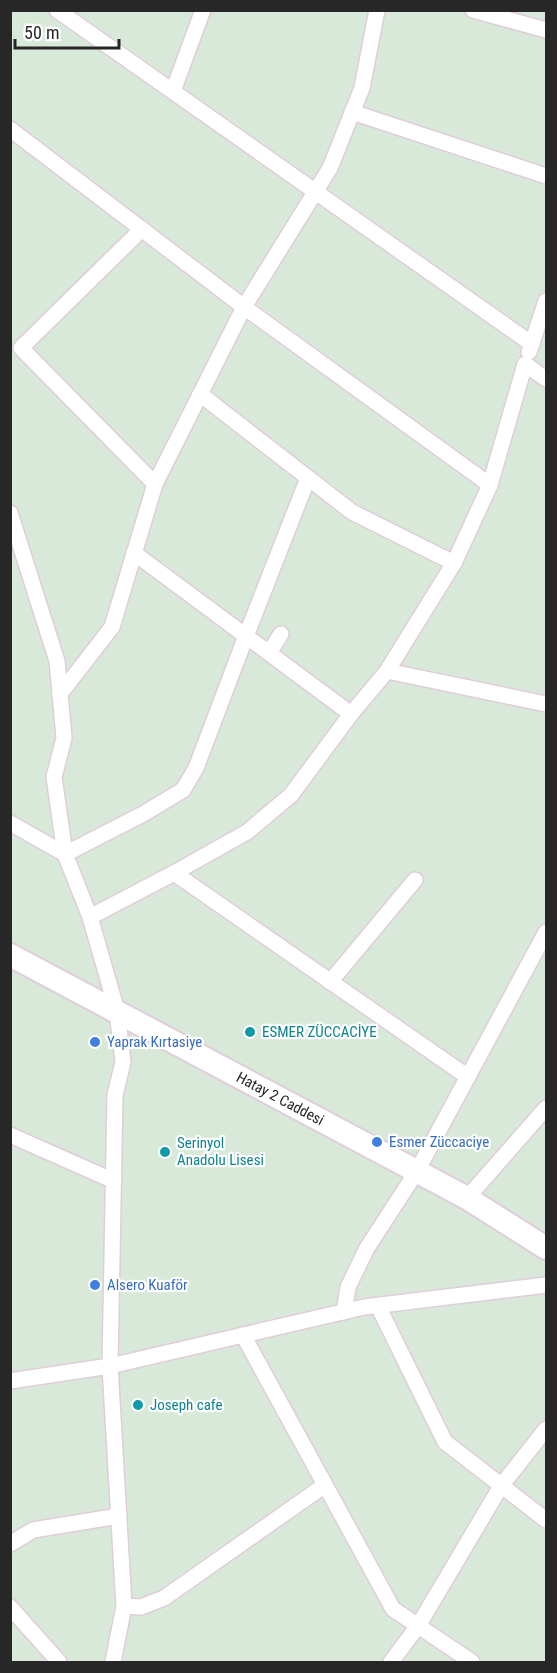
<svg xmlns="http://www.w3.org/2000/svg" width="557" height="1673" font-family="'Roboto Condensed',sans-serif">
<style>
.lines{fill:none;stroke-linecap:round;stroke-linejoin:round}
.street-casing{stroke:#e0cdd9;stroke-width:18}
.secondary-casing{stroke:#e0cdd9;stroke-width:26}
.street{stroke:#fff;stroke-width:15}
.secondary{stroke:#fff;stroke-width:22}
.culture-dot{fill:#0f9aa8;stroke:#fff;stroke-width:2}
.shop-dot{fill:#3f7fe0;stroke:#fff;stroke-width:2}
.labels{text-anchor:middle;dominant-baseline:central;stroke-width:4.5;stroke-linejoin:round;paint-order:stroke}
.culture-label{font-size:15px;fill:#0d838f;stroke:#fff;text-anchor:start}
.shop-label{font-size:15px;fill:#366cbe;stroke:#fff;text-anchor:start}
.street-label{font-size:15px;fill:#272727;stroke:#fff}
</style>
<rect width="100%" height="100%" fill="#d8e9da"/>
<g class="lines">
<defs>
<g id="street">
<path d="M57,10l475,334"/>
<path d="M473,10l73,20"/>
<path d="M173,91l30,-81"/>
<path d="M352,112l194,64"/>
<path d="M10,129l234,178 246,178"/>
<path d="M142,229l-121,119 134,136"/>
<path d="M529,352l17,-51"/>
<path d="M200,394l152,118 102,51"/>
<path d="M10,513l47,148 7,77 -10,39 11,77 25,63 27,94 6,51 -8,33 -5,271 14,240 -11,56"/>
<path d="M134,553l217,161"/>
<path d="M269,653l12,-19"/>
<path d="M387,671l159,33"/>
<path d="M60,694l52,-67 43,-143 89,-177 86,-139 32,-80 15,-78"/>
<path d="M10,823l55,31 78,-40 40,-24 13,-22 50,-132 62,-158"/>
<path d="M174,873l294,204"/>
<path d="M90,917l84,-44 73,-41 44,-37 60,-81 36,-43 67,-108 36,-78 35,-121 21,15"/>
<path d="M330,982l85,-102"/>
<path d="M10,1135l104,46"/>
<path d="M467,1198l79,-90"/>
<path d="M378,1306l67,136 101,78"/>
<path d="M344,1312l4,-25 19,-39 50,-77 129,-239"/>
<path d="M243,1335l150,274 79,53"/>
<path d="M10,1381l100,-15 254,-59 182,-22"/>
<path d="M10,1544l23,-14 86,-14"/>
<path d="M124,1606l17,1 23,-9 161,-113"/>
<path d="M10,1607l49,55"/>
<path d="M391,1662l27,-36 83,-140 45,-57"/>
</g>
<g id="secondary">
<path id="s1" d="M10,955l457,243 79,50"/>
</g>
</defs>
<!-- street casing -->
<use href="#street" class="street-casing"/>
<!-- secondary casing -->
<use href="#secondary" class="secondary-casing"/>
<!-- street -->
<use href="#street" class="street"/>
<!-- secondary -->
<use href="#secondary" class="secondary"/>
</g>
<!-- markers -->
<g class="culture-dot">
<circle cx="250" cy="1032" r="6"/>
<circle cx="165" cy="1152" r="6"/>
<circle cx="138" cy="1405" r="6"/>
</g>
<g class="shop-dot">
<circle cx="95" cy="1042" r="6"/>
<circle cx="377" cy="1142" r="6"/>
<circle cx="95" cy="1285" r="6"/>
</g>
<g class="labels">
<!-- culture labels -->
<g class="culture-label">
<text x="262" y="1032">ESMER ZÜCCACİYE</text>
<text x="177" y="1143">Serinyol<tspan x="177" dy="17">Anadolu Lisesi</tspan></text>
<text x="150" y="1405">Joseph cafe</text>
</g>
<!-- shop labels -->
<g class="shop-label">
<text x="107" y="1042">Yaprak Kırtasiye</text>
<text x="389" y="1142">Esmer Züccaciye</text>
<text x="107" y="1285">Alsero Kuaför</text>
</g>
<!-- street labels -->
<g class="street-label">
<text stroke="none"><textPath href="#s1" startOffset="306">Hatay 2 Caddesi</textPath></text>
</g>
</g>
<!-- border -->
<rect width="557" height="1673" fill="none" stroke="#272727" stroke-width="24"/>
<!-- scale -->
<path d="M15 39v9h104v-9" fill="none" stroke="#272727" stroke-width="3"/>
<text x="24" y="39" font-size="18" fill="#272727" stroke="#ffffff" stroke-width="4.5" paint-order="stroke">50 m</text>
</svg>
